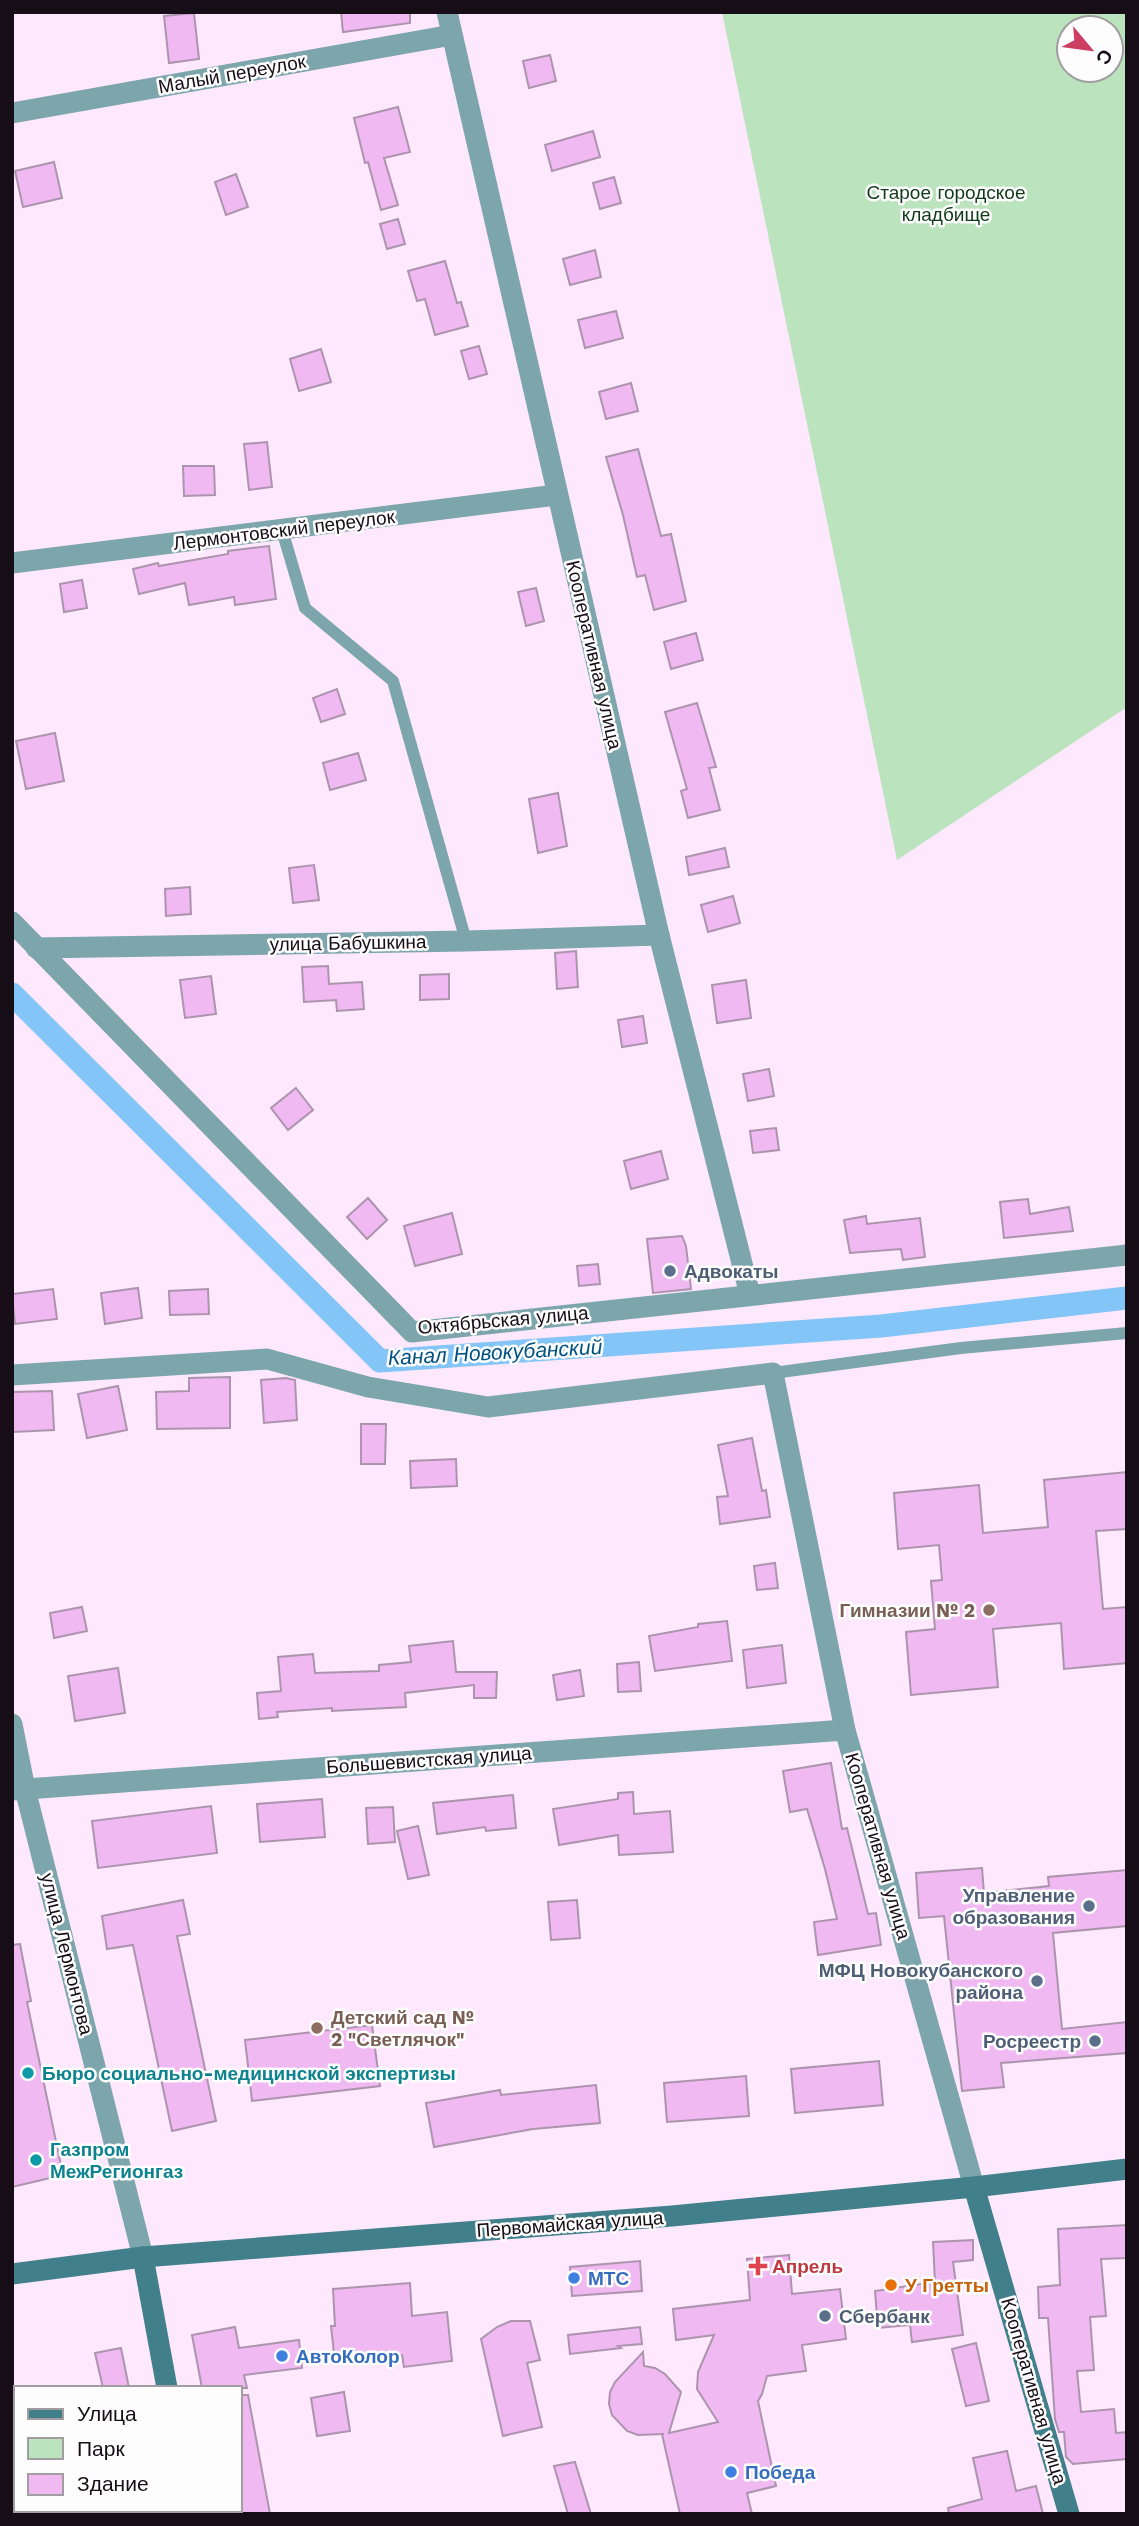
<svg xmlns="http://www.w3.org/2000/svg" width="1139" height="2526" font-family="'Work Sans',sans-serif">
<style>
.green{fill:#bbe3be;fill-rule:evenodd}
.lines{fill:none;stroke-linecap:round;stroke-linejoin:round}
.canal{stroke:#84c5f7;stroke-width:23}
.building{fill:#f0b9f2;stroke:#ad94ae;stroke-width:2}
.lane{stroke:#7da5ac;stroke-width:12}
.street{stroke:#7da5ac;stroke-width:21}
.secondary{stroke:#41808a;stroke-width:21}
.service-dot{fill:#5c6f8a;stroke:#fdfdfd;stroke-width:2.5}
.education-dot{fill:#8d6e63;stroke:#fdfdfd;stroke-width:2.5}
.culture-dot{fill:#0f9aa8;stroke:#fdfdfd;stroke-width:2.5}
.health-dot{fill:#e0444e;stroke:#fdfdfd;stroke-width:2.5}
.shop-dot{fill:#3f7fe0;stroke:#fdfdfd;stroke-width:2.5}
.food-dot{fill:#e8710a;stroke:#fdfdfd;stroke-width:2.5}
.labels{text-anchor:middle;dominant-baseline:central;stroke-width:5;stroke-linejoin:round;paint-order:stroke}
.street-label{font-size:19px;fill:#160d16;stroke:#fdfdfd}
.park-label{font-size:19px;fill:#103b18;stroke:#fdfdfd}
.service-label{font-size:19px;font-weight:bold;fill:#4e5e75;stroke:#fdfdfd;text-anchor:end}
.education-label{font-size:19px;font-weight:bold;fill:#785e54;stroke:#fdfdfd;text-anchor:end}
.culture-label{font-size:19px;font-weight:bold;fill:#0d838f;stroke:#fdfdfd;text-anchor:start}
.health-label{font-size:19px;font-weight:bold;fill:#be3a42;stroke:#fdfdfd;text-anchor:start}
.shop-label{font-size:19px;font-weight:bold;fill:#366cbe;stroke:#fdfdfd;text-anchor:start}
.food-label{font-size:19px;font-weight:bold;fill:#c56008;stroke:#fdfdfd;text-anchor:start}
.water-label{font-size:21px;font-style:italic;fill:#005280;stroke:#fdfdfd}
</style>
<rect width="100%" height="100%" fill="#fee8fe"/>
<!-- green -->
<path class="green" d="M722,12h405v695l-230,153zM1069,28h42v42h-42z"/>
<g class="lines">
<!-- canal -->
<path class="canal" d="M12,994l368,367 501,-35 246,-28"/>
</g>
<!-- building -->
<g class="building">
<path d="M341,12h69v11l-67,9z"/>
<path d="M194,13l5,46 -30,4 -5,-47z"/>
<path d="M550,55l6,26 -27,7 -6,-27z"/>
<path d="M398,107l12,45 -26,6 14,47 -17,5 -13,-48 -3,1 -11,-45z"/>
<path d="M593,131l7,26 -48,14 -7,-26z"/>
<path d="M54,162l8,36 -39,9 -8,-36z"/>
<path d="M236,174l12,33 -22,8 -11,-33z"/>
<path d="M614,177l7,26 -21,6 -7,-26z"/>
<path d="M398,219l7,25 -18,5 -7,-25z"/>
<path d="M595,250l6,27 -31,8 -7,-26z"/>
<path d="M445,261l12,42 4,-1 7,24 -33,9 -10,-36 -8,2 -9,-30z"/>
<path d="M616,311l7,27 -38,10 -7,-28z"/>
<path d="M479,346l8,28 -18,5 -8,-28z"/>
<path d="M321,349l10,33 -32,9 -9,-32z"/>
<path d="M631,383l7,28 -32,8 -7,-27z"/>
<path d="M267,442l5,45 -23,3 -5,-46z"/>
<path d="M638,449l23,87 10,-2 15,67 -32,9 -9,-35 -8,2 -14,-62 -17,-58z"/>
<path d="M183,466h31l1,29 -31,1z"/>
<path d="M269,546l7,53 -41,6 -1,-8 -45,8 -4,-22 -46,11 -6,-25 25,-6 1,3 69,-12v-3z"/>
<path d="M82,580l5,28 -23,4 -4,-28z"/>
<path d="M536,588l8,33 -18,5 -8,-34z"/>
<path d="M696,633l7,27 -32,9 -7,-27z"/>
<path d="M337,689l8,25 -24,8 -8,-24z"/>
<path d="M697,703l19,64 -7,1 11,42 -32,8 -7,-27 6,-2 -22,-77z"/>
<path d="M55,733l9,48 -38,8 -10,-48z"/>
<path d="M358,753l8,27 -36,10 -7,-27z"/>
<path d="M558,793l9,53 -29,7 -9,-54z"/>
<path d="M725,848l4,19 -40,8 -3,-18z"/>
<path d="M314,865l5,35 -26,3 -4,-35z"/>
<path d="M190,887l1,27 -25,2 -1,-27z"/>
<path d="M733,896l7,27 -32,9 -7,-27z"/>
<path d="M576,951l2,36 -21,2 -2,-36z"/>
<path d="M328,966l1,18 33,-2 2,27 -27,2 -1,-11 -32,2 -2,-35z"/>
<path d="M449,974v25l-29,1v-25z"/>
<path d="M211,976l5,38 -31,4 -5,-38z"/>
<path d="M746,980l5,38 -34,5 -5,-38z"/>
<path d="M643,1016l4,27 -25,4 -4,-27z"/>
<path d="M769,1069l5,27 -26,5 -5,-27z"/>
<path d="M296,1088l17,22 -25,20 -17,-22z"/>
<path d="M776,1128l3,22 -26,3 -3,-22z"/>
<path d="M661,1151l7,28 -37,10 -7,-28z"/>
<path d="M368,1198l19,22 -20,19 -20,-22z"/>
<path d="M1028,1199l2,15 39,-7 4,24 -69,7 -4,-36z"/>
<path d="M452,1213l10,41 -47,12 -11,-40z"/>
<path d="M866,1216l1,8 53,-6 5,39 -22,3 -2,-11 -51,4 -6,-33z"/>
<path d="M682,1236l4,10 5,43 -38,4 -6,-54z"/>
<path d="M598,1264l2,20 -21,2 -2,-20z"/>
<path d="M138,1288l4,30 -37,6 -4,-31z"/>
<path d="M53,1289l4,30 -42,5 -3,-30z"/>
<path d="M208,1289l1,25 -39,1 -1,-24z"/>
<path d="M230,1377v51l-73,1 -1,-37 33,-1v-13z"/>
<path d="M286,1378l9,2 2,40 -33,3 -3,-43z"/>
<path d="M118,1386l9,44 -40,8 -9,-44z"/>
<path d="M52,1391l2,39 -41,2 -1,-40z"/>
<path d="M361,1424h25l-1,40h-24z"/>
<path d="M752,1438l10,53 4,-1 4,27 -50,7 -3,-27 11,-1 -10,-51z"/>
<path d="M456,1459l1,27 -46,2 -1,-27z"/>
<path d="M1127,1472v57l-31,2 7,78 24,-2v56l-63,6 -3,-46 -68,6 5,58 -87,8 -5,-63 29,-3 -4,-48 11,-1 -3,-35 -41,4 -4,-56 85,-8 4,48 65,-6 -4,-47z"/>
<path d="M775,1563l3,25 -21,2 -3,-24z"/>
<path d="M82,1607l5,24 -33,7 -4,-25z"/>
<path d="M727,1621l5,40 -77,10 -6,-35 49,-9v-3z"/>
<path d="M453,1641l3,31h41l-1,26h-22v-13l-69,8 1,14 -74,4v-3l-55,4 1,5 -19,2 -2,-26 24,-2 -3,-34 35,-3 2,19 64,-2v-6l32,-3 -2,-16z"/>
<path d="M782,1645l4,38 -39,5 -4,-38z"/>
<path d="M639,1662l2,29 -23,1 -1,-28z"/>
<path d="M118,1668l7,45 -50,8 -7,-45z"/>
<path d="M580,1670l4,26 -27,4 -4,-25z"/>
<path d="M831,1763l11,66 5,-1 21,86 8,-1 5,32 -63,10 -4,-33 23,-3 -12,-50 -18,-60 -17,3 -7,-41z"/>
<path d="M633,1792l1,22 36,-3 3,41 -54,3 -1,-20 -59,10 -6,-36 65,-10v-6z"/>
<path d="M513,1795l3,33 -30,3 -1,-4 -48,7 -4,-31z"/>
<path d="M322,1799l3,38 -65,5 -3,-38z"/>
<path d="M211,1806l6,47 -119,15 -6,-47z"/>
<path d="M393,1807l2,35 -27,2 -2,-36z"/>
<path d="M418,1826l11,49 -21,4 -11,-48z"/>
<path d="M982,1868l2,25 65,-7 -1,-9 79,-7v56l-74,7 9,96 65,-7v31l-126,10 3,24 -42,4 -18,-175 -25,2 -3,-45z"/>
<path d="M183,1900l7,34 -13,2 39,185 -44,10 -39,-186 -26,4 -5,-33z"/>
<path d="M577,1900l3,38 -29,2 -3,-38z"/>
<path d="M20,1944l11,57 -4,1 36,173 -51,12v-242z"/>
<path d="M372,2025l8,61 -128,15 -7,-61z"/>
<path d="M879,2061l4,44 -88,8 -4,-44z"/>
<path d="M746,2076l3,40 -82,6 -3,-39z"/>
<path d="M596,2085l4,38 -67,6 -99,18 -8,-44 74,-13 1,5z"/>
<path d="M1127,2225v33l-26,1 5,57 -16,1 4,53 -17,1 4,41 33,-3 2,24 11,-1v27l-54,5 -7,-7 -2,-25h-5l-4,-13 -7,-101h-9l-1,-31 22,-2 -2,-56z"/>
<path d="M973,2240v20l-20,2 10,73 -51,7 -2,-17 -32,3 -3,-37 60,-9 -2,-40z"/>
<path d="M789,2255l3,39 48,-5 6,50 -44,6 4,26 -39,5 -5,18 -4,7 18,85 -29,7 5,21h-72l-18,-80h2l-26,1 -11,-4 -15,-16 -3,-11 1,-12 5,-10 28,-30 1,14 11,2 10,6 16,18 -12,41 49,-11 -21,-33 1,-17 16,-37 -38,5 -3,-31 77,-9 -3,-41z"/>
<path d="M640,2261l2,30 -70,5 -2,-29z"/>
<path d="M410,2283l2,33 35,-4 5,49 -48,6 -2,-12 -67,8 -4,-37h4l-2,-37z"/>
<path d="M511,2321h19l10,39 -13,3 15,64 -39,9 -22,-97 16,-12z"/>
<path d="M235,2327l4,21 60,-8 3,28 -58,7 3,13h-45l-10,-53z"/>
<path d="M640,2327l2,17 -24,2 3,2 -51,6 -2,-19z"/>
<path d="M976,2343l13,58 -23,5 -14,-57z"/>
<path d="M121,2348l8,40h-26l-8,-35z"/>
<path d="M344,2392l6,39 -33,5 -6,-38z"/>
<path d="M240,2395h8l22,119h-30z"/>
<path d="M1007,2451l9,40 20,-5 7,28h-94l-1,-6 34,-9 -9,-41z"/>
<path d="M575,2462l16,52h-23l-14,-48z"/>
</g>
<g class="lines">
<!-- lane -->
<g class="lane">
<path d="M282,530l23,78 88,73 73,260"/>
<path d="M773,1373l188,-25 166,-15"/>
</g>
<!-- street -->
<g class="street">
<path d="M447,12l212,923 91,360"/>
<path d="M12,113l440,-78"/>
<path d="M12,563l544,-68"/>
<path d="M12,922l400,410 715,-77"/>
<path d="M36,948l430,-7 193,-6"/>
<path d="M12,1375l255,-16 101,28 120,20 285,-34 72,357 129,457"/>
<path d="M12,1724l13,65 118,468"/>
<path d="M12,1790l833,-60"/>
</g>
<!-- secondary -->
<g class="secondary">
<path d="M974,2187l95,327"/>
<path d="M143,2257l24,131"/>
<path d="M12,2274l131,-17 529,-41 302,-29 153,-18"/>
<path d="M190,2510v4"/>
</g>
</g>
<!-- markers -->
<g class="service-dot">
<circle cx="670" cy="1271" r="7"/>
<circle cx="1089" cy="1906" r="7"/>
<circle cx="1037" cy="1981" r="7"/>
<circle cx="1095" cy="2041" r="7"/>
<circle cx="825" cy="2316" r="7"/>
</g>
<g class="education-dot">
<circle cx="989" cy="1610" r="7"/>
<circle cx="317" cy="2028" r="7"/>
</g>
<g class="culture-dot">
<circle cx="28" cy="2073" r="7"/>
<circle cx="36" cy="2160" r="7"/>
</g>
<path class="health-dot" d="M754.5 2255.5h7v7h7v7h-7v7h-7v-7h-7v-7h7z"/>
<g class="shop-dot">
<circle cx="574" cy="2278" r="7"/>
<circle cx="282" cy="2356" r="7"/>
<circle cx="731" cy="2472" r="7"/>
</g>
<circle class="food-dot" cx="891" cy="2285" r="7"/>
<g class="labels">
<!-- street labels -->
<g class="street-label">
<text transform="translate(232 74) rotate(-10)">Малый переулок</text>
<text transform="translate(284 530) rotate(-7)">Лермонтовский переулок</text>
<text transform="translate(594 655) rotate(77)">Кооперативная улица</text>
<text transform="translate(348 943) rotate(-1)">улица Бабушкина</text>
<text transform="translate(503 1320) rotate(-5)">Октябрьская улица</text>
<text transform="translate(429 1760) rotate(-4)">Большевистская улица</text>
<text transform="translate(878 1846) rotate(74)">Кооперативная улица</text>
<text transform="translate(67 1954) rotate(76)">улица Лермонтова</text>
<text transform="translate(570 2224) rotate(-4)">Первомайская улица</text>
<text transform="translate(1034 2391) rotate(74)">Кооперативная улица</text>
</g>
<!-- park labels -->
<g class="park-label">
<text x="946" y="192">Старое городское<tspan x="946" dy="22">кладбище</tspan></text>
</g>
<!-- service labels -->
<g class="service-label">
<text x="684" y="1271" text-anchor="start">Адвокаты</text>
<text x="1075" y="1895">Управление<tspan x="1075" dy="22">образования</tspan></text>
<text x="1023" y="1970">МФЦ Новокубанского<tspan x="1023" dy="22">района</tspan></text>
<text x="1081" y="2041">Росреестр</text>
<text x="839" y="2316" text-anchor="start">Сбербанк</text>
</g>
<!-- education labels -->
<g class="education-label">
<text x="975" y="1610">Гимназии № 2</text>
<text x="331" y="2017" text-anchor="start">Детский сад №<tspan x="331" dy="22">2 "Светлячок"</tspan></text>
</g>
<!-- culture labels -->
<g class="culture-label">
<text x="42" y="2073">Бюро социально-медицинской экспертизы</text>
<text x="50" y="2149">Газпром<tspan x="50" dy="22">МежРегионгаз</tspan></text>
</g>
<!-- health labels -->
<g class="health-label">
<text x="772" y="2266">Апрель</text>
</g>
<!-- shop labels -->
<g class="shop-label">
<text x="588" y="2278">МТС</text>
<text x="296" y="2356">АвтоКолор</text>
<text x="745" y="2472">Победа</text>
</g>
<!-- food labels -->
<g class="food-label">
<text x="905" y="2285">У Гретты</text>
</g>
<!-- water labels -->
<g class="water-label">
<text transform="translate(495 1352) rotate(-3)">Канал Новокубанский</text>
</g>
</g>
<!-- border -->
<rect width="1139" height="2526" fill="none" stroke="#160d16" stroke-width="28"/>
<!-- legend -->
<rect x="14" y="2386" width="228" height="126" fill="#fdfdfd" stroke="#a19da1" stroke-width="2"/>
<rect x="28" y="2409" width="35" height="10" fill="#41808a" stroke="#a19da1" stroke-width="2"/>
<text x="77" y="2421" font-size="21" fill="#160d16">Улица</text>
<rect x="28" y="2438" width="35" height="21" fill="#bbe3be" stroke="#a19da1" stroke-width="2"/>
<text x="77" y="2456" font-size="21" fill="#160d16">Парк</text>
<rect x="28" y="2474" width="35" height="21" fill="#f0b9f2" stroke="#a19da1" stroke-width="2"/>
<text x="77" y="2491" font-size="21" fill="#160d16">Здание</text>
<!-- north arrow -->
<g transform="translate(1090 49) rotate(119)"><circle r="33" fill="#fdfdfd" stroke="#a19da1" stroke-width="2"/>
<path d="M0-5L12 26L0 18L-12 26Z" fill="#cd3e63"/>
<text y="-10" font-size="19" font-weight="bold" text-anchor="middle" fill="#160d16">С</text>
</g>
</svg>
